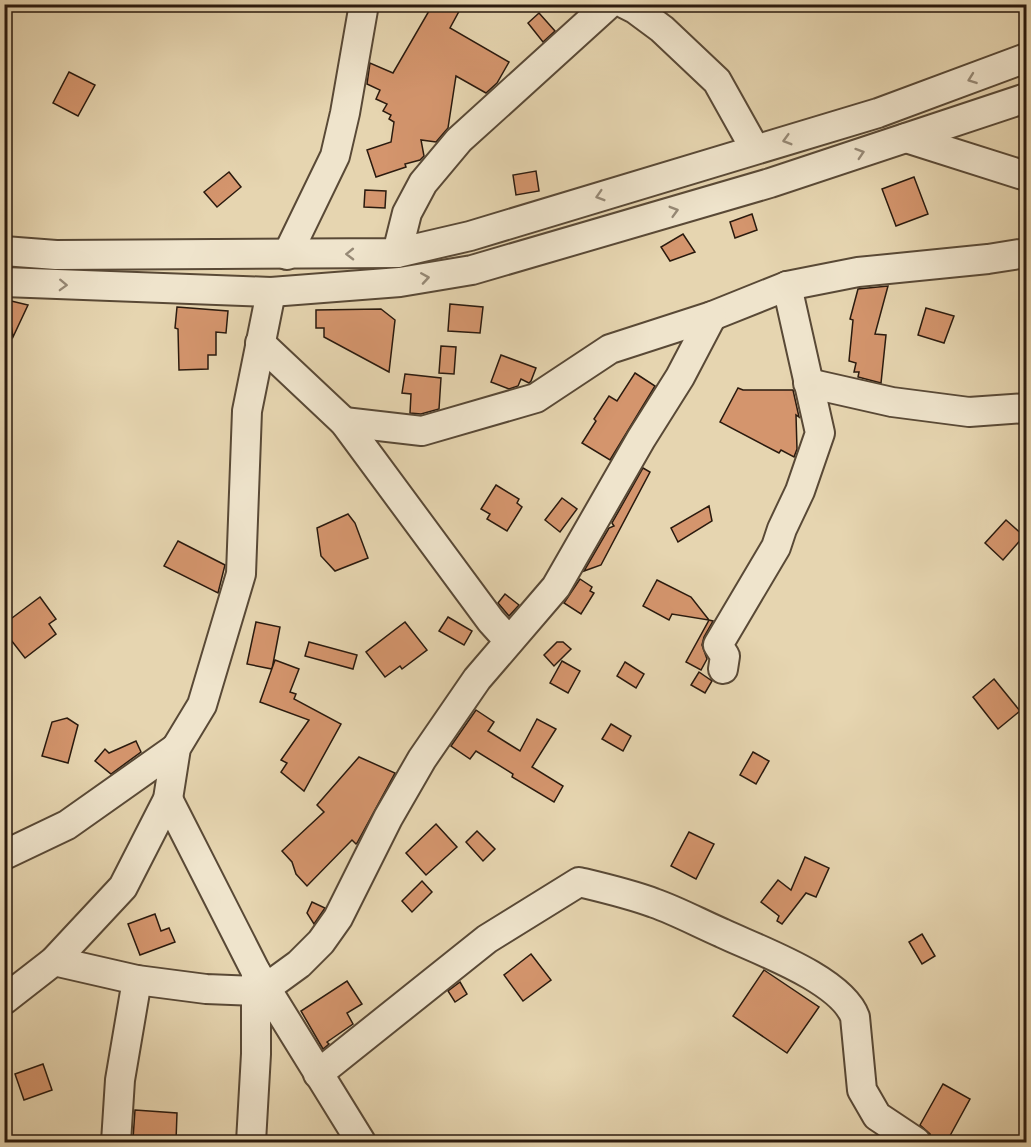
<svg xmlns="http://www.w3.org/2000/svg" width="1031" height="1147" font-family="'IM FELL Double Pica',serif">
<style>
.building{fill:#d4956d;stroke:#2a1a0e;stroke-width:1.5}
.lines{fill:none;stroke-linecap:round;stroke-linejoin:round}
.minor-casing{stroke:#594936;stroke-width:32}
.minor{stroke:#efe4cc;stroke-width:28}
.oneway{stroke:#968976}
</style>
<rect width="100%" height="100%" fill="#e6d5b0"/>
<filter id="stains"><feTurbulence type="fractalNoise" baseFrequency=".00333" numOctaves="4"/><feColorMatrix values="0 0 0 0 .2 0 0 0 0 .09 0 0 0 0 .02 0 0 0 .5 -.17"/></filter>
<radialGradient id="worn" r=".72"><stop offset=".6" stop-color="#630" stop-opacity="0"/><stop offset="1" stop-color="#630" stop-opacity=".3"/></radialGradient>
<!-- building -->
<g class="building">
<path d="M433,4h30l-13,24 59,34 -12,21 -11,10 -30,-17 -8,52 -12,14 -15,-2 3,16 -4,4 -15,4 1,3 -30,10 -9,-27 24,-8 3,-20 -5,-3 2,-4 -8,-4 4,-7 -11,-5 4,-9 -13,-6 3,-21 23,10z"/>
<path d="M539,13l16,18 -12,11 -15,-19z"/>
<path d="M69,72l26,13 -17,31 -25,-13z"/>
<path d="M536,171l3,20 -23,4 -3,-20z"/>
<path d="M229,172l12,15 -24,20 -13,-15z"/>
<path d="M914,177l14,37 -32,12 -14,-37z"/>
<path d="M365,190l21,1 -1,17 -21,-1z"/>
<path d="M752,214l5,16 -22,8 -5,-16z"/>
<path d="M683,234l12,18 -25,9 -9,-14z"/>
<path d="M888,286l-13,48 11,1 -5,48 -23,-6 1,-5h-5l2,-9 -7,-2 4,-41 -3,-1 8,-30z"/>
<path d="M7,300l21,5 -15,32z"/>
<path d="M450,304l33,3 -3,26 -32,-2z"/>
<path d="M177,307l51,4 -2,22 -10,-1v23h-8v14l-29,1 -1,-41 -3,-1z"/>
<path d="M926,308l28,8 -10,27 -26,-8z"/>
<path d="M381,309l14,11 -6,52 -65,-35v-9h-8v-18z"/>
<path d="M441,346l15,1 -2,27 -15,-1z"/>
<path d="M501,355l35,13 -5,13 -2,2 -8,-4 -3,7 -9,3 -18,-7z"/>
<path d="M635,373l20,13 -45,74 -28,-17 14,-22 -2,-2 15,-23 8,5z"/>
<path d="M405,374l36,4 -2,31 -18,5 -11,-1 1,-19 -9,-1z"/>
<path d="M738,388l5,2h50l6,27 -3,-2 1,34 -3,8 -13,-7 -2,3 -59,-31z"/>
<path d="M643,468l7,4 -49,93 -17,6 25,-43 5,-2 -2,-3z"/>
<path d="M496,485l23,14 -2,4 5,4 -15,24 -20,-12 3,-5 -9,-5z"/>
<path d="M562,498l15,11 -17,23 -15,-12z"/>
<path d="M709,506l3,15 -34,21 -7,-14z"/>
<path d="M348,514l7,9 13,35 -33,13 -14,-15 -4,-28z"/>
<path d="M1006,520l18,16 -21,24 -18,-17z"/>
<path d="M178,541l47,24 -7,28 -54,-27z"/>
<path d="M580,579l12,8 -2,4 4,2 -13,21 -17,-11z"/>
<path d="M657,580l34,17 18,23 4,1 -9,16 -2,8 5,14 -6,11 -15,-8 23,-42 -37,-6 -3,6 -26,-14z"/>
<path d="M505,594l14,11 -10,11 -11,-13z"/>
<path d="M40,597l16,22 -7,5 7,10 -31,24 -21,-27v-7z"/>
<path d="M448,617l24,14 -8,14 -25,-14z"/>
<path d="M256,622l24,5 -8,42 -25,-5z"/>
<path d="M405,622l22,28 -25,19 -2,-3 -15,11 -19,-25z"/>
<path d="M309,642l48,13 -4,14 -48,-13z"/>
<path d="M557,642h6l8,7 -17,17 -10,-11z"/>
<path d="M275,660l24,9 -9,23 6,2 -2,5 47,25 -37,67 -23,-19 6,-9 -6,-3 28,-40 -49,-18z"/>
<path d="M562,661l18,10 -12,22 -18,-10z"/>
<path d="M625,662l19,12 -8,14 -19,-12z"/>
<path d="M699,672l13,9 -7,12 -14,-8z"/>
<path d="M994,679l26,32 -22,18 -25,-32z"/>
<path d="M476,710l18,12 -6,9 32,20 17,-32 19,10 -24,38 31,19 -9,16 -42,-25 1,-3 -37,-23 -6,8 -19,-13z"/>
<path d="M67,718l11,7 -10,38 -26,-7 10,-34z"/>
<path d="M611,724l20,12 -8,15 -21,-12z"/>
<path d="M136,741l5,11 -30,22 -16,-13 10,-12 4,4z"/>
<path d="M753,752l16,9 -13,23 -16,-9z"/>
<path d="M359,757l36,16 -38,70 -1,1 -4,-4 -45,46 -11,-12 -4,-12 -10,-11 42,-39 -7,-7z"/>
<path d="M436,824l21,23 -31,28 -20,-22z"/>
<path d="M477,831l18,18 -12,12 -17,-19z"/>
<path d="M689,832l25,12 -18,35 -25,-13z"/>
<path d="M805,857l24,11 -13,29 -10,-4 -24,31 -5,-3 2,-5 -18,-14 17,-22 13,10z"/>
<path d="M422,881l10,11 -20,20 -10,-11z"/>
<path d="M312,902l13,6 -11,16 -7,-11z"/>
<path d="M155,914l6,17 8,-3 6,14 -35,13 -12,-31z"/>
<path d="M922,934l13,22 -13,8 -13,-22z"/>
<path d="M531,954l20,26 -28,21 -19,-26z"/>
<path d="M764,970l55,37 -32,46 -54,-37z"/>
<path d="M347,981l15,23 -15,9 6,11 -26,18 2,2 -6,5 -22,-38z"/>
<path d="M460,982l7,12 -12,8 -7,-11z"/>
<path d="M43,1064l9,26 -28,10 -9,-26z"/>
<path d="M943,1084l27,15 -24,44h-14l-2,-9 -10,-9z"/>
<path d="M135,1110l42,3 -1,28 -43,-2z"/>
</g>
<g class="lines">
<defs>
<g id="minor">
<path d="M625,4l10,5 27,20 55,52 38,68"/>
<path d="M906,138l120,38"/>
<path d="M4,251l52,4 341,-2 73,-17 408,-123 148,-55"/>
<path d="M397,253l10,-40 16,-30 36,-43 150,-136"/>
<path d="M287,255l48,-99 10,-43 19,-109"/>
<path d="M4,282l267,10 129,-10 72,-12 298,-87 256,-85"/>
<path d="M260,343l84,79 147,199 18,20"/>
<path d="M808,383l84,19 77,10 57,-4"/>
<path d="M344,422l78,9 114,-33 74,-49 102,-33 75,-30 71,-14 130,-13 38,-6"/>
<path d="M723,669l2,-13 -7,-11 58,-98 6,-18 18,-38 20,-58 -33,-147"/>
<path d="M168,799l88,173 105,170"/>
<path d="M4,855l63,-30 109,-77"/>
<path d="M54,961l83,19 69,9 51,2"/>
<path d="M266,988l33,-24 22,-22 17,-24 50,-100 34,-59 55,-80 79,-92 85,-148 39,-62 32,-61"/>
<path d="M4,1000l50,-39 69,-74 45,-88 8,-51 26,-43 39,-131 6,-163 24,-119"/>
<path d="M318,1074l169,-135 92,-57c25,6 51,12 75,21 23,8 45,20 68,30 36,17 119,46 133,84l7,73 15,26 39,26"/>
<path d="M116,1142l4,-62 17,-100"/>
<path d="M251,1142l5,-88v-82"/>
</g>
</defs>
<!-- minor casing -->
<use href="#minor" class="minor-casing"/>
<!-- minor -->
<use href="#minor" class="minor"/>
</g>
<!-- one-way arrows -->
<defs><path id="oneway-chevron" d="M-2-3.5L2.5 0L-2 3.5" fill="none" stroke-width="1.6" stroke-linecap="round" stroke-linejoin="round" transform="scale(1.5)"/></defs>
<g class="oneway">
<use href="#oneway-chevron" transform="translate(972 79) rotate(160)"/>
<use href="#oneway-chevron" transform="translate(787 140) rotate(164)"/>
<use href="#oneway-chevron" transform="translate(860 153) rotate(-18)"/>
<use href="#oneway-chevron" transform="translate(600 196) rotate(163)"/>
<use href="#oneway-chevron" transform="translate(674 211) rotate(-16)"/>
<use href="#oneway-chevron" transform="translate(350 254) rotate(179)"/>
<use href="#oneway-chevron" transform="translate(425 278) rotate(-9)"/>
<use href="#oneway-chevron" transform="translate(63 285) rotate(2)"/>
</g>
<!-- margin -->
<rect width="1031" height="1147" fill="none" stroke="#e6d5b0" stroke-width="24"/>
<rect x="6" y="6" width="1019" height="1135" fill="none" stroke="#2a1a0e" stroke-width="3"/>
<rect x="12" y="12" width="1007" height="1123" fill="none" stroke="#2a1a0e" stroke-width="1.5"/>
<rect width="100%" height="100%" filter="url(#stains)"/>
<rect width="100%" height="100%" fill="url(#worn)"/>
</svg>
